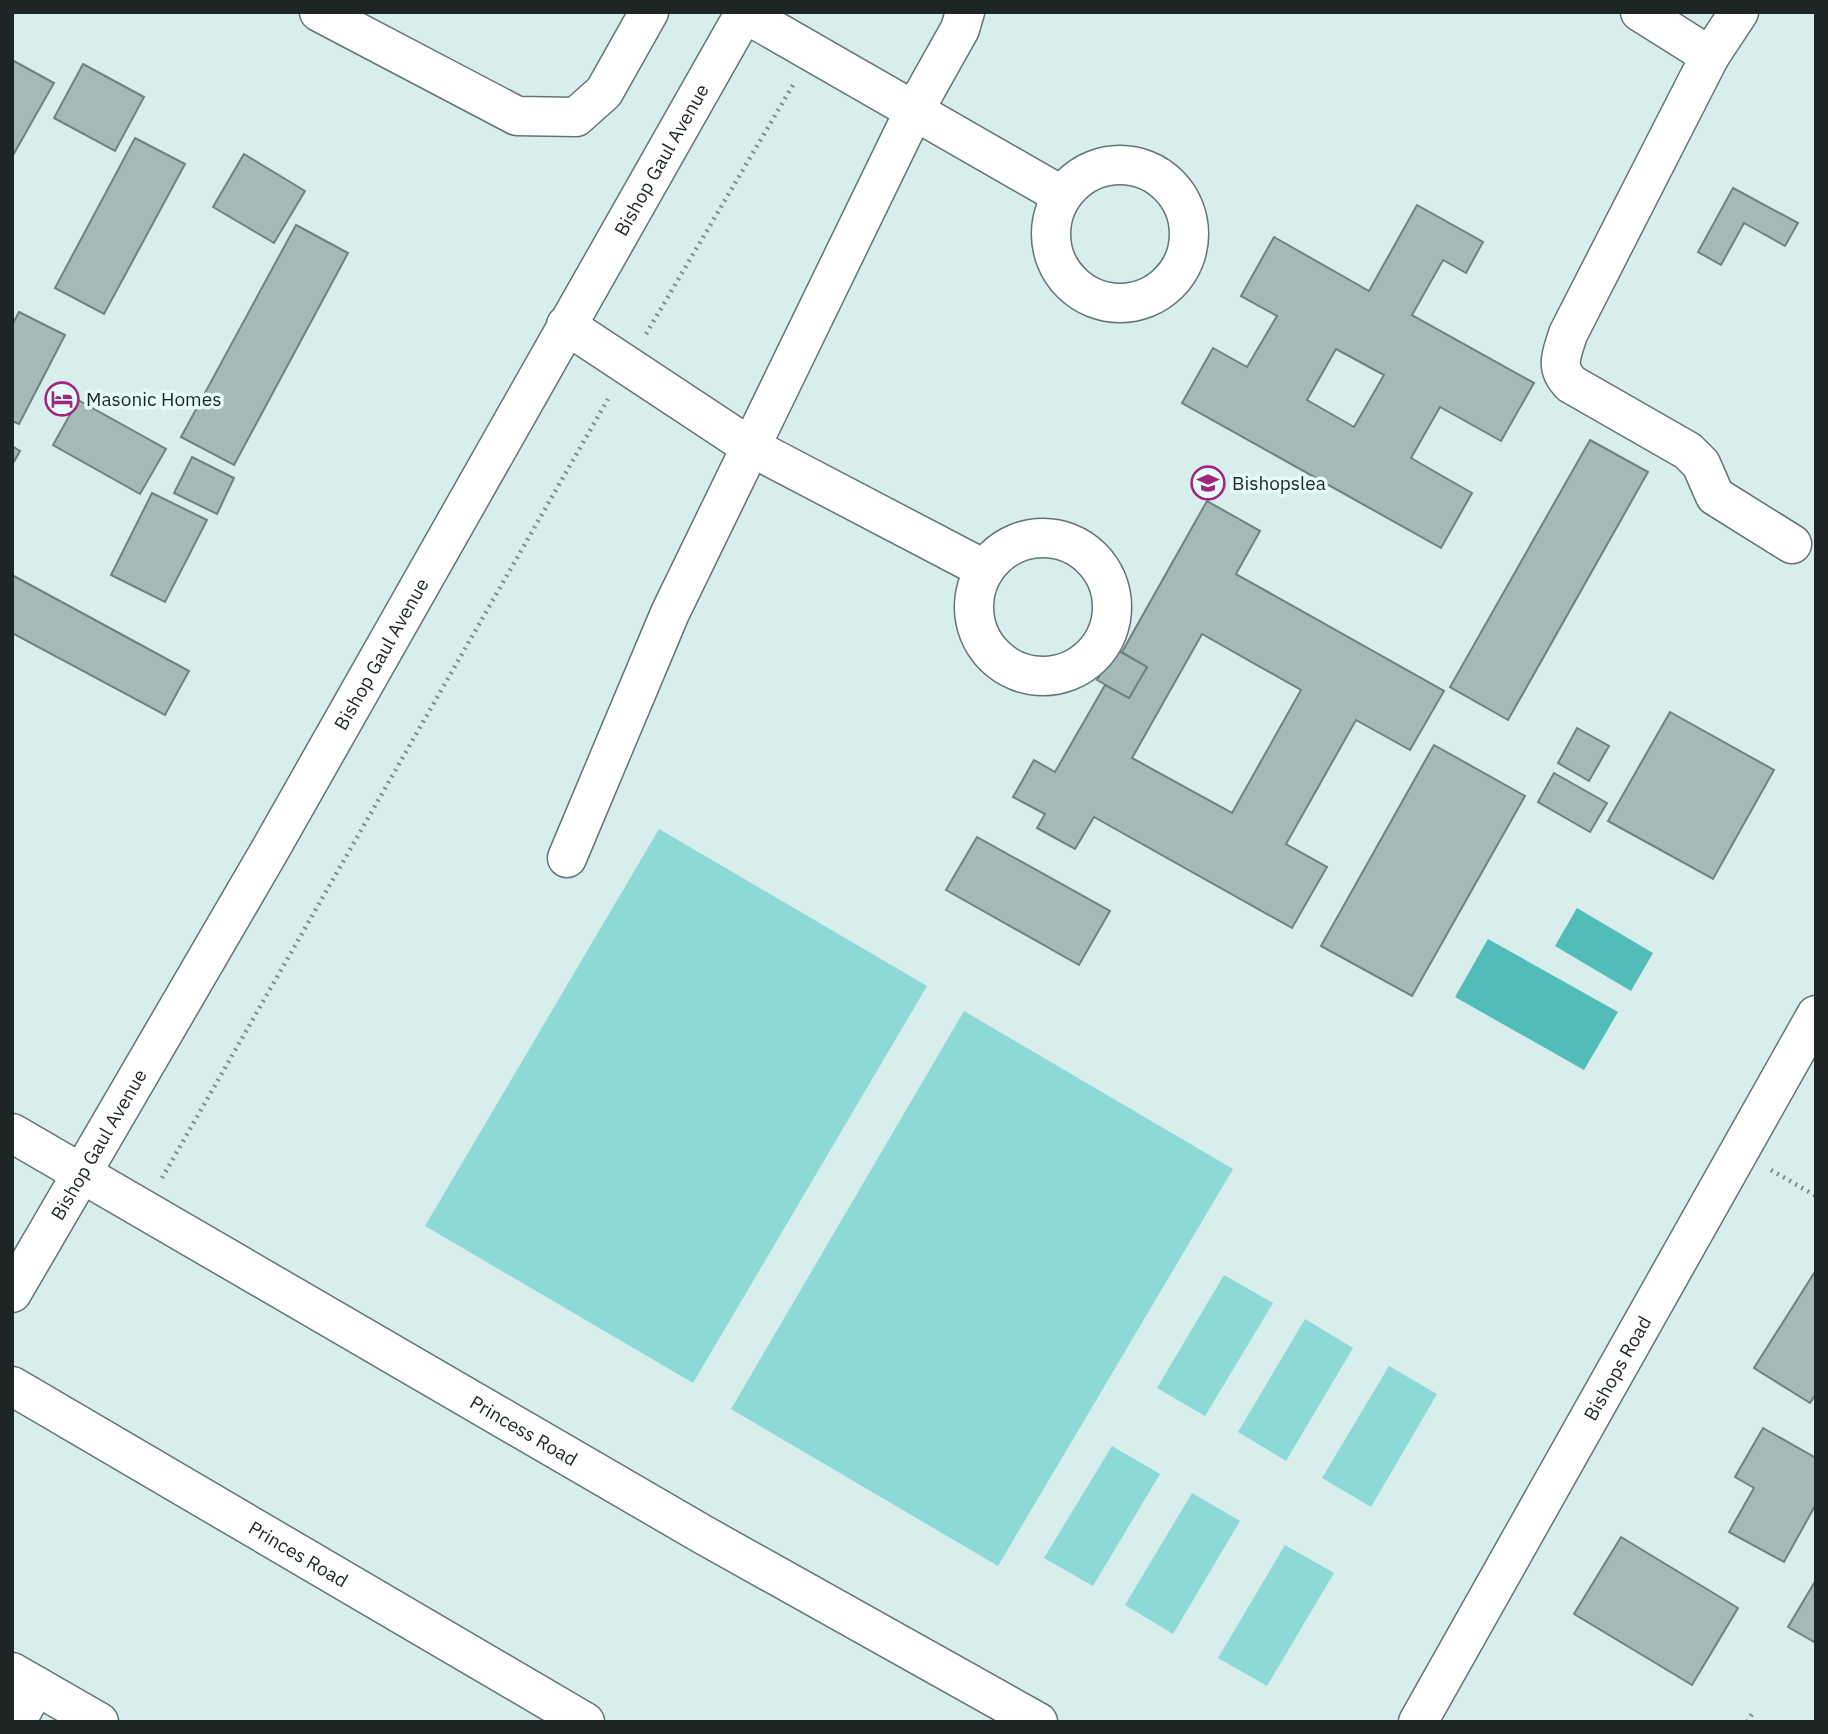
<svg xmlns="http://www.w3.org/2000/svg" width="1828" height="1734" font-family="'IBM Plex Sans',sans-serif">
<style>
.green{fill:#8dd9d5}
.water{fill:#52bcb8}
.building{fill:#a4bab8;stroke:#6e8381;stroke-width:2;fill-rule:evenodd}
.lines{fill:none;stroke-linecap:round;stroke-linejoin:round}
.minor-casing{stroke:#617574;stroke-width:41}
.major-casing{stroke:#617574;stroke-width:41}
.path{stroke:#7d8d8c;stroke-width:4.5;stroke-dasharray:2 5;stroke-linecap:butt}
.minor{stroke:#fff;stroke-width:38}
.major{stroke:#fff;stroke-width:38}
.labels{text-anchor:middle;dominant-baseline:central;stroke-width:7;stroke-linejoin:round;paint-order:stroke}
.street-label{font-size:19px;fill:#1d2625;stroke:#e5fcfa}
.poi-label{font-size:19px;fill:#1d2625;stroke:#e5fcfa;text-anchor:start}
</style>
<rect width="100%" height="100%" fill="#d8eeed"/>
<!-- green -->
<g class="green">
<path d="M659,829l268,157 -234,397 -268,-157z"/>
<path d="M964,1011l269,158 -235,397 -267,-157z"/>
<path d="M1224,1275l49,28 -68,113 -48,-28z"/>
<path d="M1305,1319l48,29 -67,113 -48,-29z"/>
<path d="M1389,1366l48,28 -66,113 -49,-29z"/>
<path d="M1112,1446l48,28 -67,112 -49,-28z"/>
<path d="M1192,1493l48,28 -67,113 -48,-29z"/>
<path d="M1285,1545l49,28 -67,113 -49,-28z"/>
</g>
<!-- water -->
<g class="water">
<path d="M1577,908l76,45 -22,38 -76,-45z"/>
<path d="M1488,939l130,73 -34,58 -129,-73z"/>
</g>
<!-- building -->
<g class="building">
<path d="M12,60l42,23 -42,74z"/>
<path d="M83,64l61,33 -29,54 -61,-33z"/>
<path d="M135,138l50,26 -81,150 -49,-26z"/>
<path d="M244,154l61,37 -31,52 -61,-36z"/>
<path d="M1733,188l65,35 -13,23 -41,-23 -23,42 -23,-13z"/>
<path d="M1417,205l66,37 -17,31 -23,-13 -31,55 122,68 -33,58 -61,-34 -29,51 61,35 -31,55 -259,-145 31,-55 34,19 30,-51 -36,-20 33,-59 95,54zM1336,349l48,26 -30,52 -47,-27z"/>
<path d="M296,225l52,28 -114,212 -53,-28z"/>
<path d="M19,312l46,23 -46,89 -7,-3v-96z"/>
<path d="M78,400l88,49 -26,45 -87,-49z"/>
<path d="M1590,440l58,32 -140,248 -58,-33z"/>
<path d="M12,446l8,5 -8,14z"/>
<path d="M192,457l42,21 -17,36 -43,-21z"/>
<path d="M152,493l55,27 -42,82 -54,-27z"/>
<path d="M1207,501l53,30 -24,43 208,117 -34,59 -54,-30 -70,124 41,23 -35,61 -198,-111 -19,32 -38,-21 8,-14 -32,-17 21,-37 21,12 50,-87 24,13 18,-31 -25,-15zM1202,634l99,56 -69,123 -100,-55z"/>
<path d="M12,575l177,96 -24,44 -153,-82z"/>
<path d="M1115,649l32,18 -18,31 -32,-18z"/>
<path d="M1670,712l104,58 -61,109 -105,-58z"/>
<path d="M1577,728l32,18 -20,35 -31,-18z"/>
<path d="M1434,745l91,51 -113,200 -91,-50z"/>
<path d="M1554,773l53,30 -17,29 -52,-30z"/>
<path d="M977,837l133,74 -31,54 -133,-75z"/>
<path d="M1816,1270v124l-6,9 -56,-35z"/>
<path d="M1763,1428l53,30v46l-32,58 -55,-30 25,-44 -19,-11z"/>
<path d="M1621,1537l117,71 -46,77 -118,-71z"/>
<path d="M1816,1580v63l-28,-16z"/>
</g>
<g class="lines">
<defs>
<g id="minor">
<path d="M319,12l198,104 59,1 28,-25 45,-80"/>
<path d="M1640,12l70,44"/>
<path d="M1739,12l-29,44 -142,278c-6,20 -14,33 3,50l117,67 13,13 14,32 77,48"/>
<path d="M744,13l317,182"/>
<circle cx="1120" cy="234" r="69"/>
<path d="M566,325l183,121 235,123"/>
<circle cx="1043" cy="607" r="69"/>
<path d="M567,858l103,-245 244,-502 46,-82 5,-17"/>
<path id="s1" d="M12,1133l690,401 336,188"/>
<path d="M12,1672l87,50"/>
<path d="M16,1722l20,-36"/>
<path id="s2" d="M1418,1722l398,-707"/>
</g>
<g id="major">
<path id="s3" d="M12,1293l258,-443 475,-838"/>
<path id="s4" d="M12,1386l573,336"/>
</g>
</defs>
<!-- minor casing -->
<use href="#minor" class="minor-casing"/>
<!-- major casing -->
<use href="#major" class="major-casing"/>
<!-- path -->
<g class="path">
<path d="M646,334l147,-249"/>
<path d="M1771,1170l45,26"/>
<path d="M162,1178l446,-779"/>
<path d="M1747,1722l5,-8"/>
</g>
<!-- minor -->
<use href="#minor" class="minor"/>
<!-- major -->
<use href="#major" class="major"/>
</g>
<!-- icons -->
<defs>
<symbol id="hotel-ring" viewBox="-11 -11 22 22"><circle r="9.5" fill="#e5fcfa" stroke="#a0277e" stroke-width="1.5"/><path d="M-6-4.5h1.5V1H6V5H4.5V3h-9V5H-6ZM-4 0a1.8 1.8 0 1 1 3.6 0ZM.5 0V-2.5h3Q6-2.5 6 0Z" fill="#a0277e"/></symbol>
<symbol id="school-ring" viewBox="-11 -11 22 22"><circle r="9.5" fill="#e5fcfa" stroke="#a0277e" stroke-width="1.5"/><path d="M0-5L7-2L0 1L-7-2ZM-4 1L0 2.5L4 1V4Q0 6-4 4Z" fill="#a0277e"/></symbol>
</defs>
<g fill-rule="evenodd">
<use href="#hotel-ring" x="43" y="380" width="38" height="38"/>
<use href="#school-ring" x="1189" y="464" width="38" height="38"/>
</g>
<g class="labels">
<!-- street labels -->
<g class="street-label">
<text stroke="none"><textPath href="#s3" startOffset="1306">Bishop Gaul Avenue</textPath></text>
<text stroke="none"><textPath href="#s3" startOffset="738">Bishop Gaul Avenue</textPath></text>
<text stroke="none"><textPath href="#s3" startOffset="172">Bishop Gaul Avenue</textPath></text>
<text stroke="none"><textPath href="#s2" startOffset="406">Bishops Road</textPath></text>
<text stroke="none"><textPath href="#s1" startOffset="592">Princess Road</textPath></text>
<text stroke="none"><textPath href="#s4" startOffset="332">Princes Road</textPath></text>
</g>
<!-- poi labels -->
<g class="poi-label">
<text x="86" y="399">Masonic Homes</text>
<text x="1232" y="483">Bishopslea</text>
</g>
</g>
<!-- border -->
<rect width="1828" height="1734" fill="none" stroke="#1d2625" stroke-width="28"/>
</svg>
